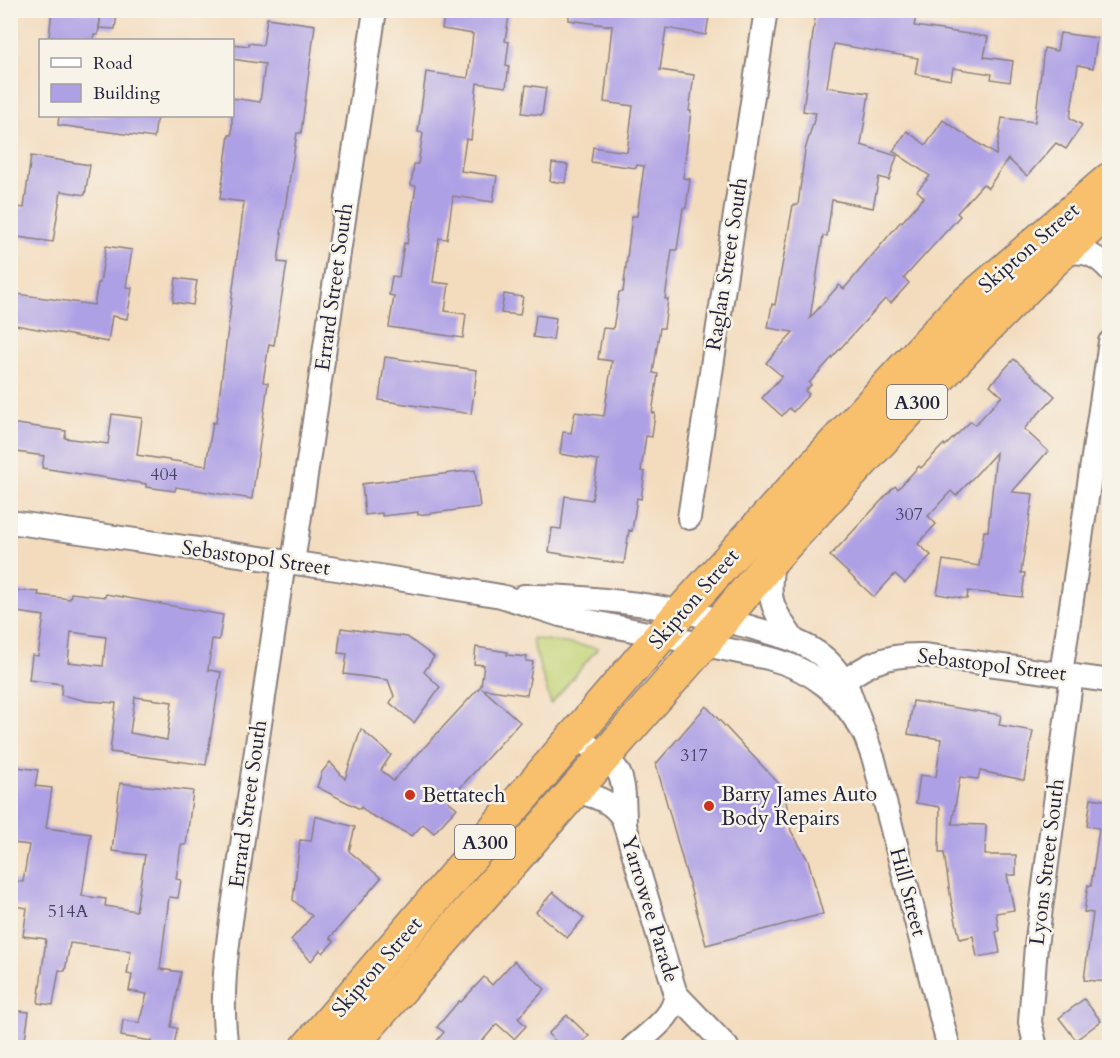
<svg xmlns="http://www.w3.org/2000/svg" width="1120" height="1058" font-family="Cardo,serif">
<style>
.green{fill:#c2d375;stroke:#727a58;stroke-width:1.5}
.building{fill:#aea0e5;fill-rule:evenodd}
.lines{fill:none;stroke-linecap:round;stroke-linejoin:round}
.minor-casing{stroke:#8a7f7c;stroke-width:26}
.highway-casing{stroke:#8a7f7c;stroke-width:36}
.minor{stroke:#fff;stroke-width:22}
.highway{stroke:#f8bf6c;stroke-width:33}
.poi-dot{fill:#c8321e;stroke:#f7f3e8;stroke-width:2}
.labels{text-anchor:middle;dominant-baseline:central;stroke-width:5;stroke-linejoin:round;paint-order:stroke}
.number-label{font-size:18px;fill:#454266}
.shield{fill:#f7f3e8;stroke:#62616f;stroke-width:1.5}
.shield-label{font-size:20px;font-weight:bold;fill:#22223b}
.street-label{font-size:21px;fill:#22223b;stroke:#f7f3e8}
.poi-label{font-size:21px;fill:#22223b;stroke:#f7f3e8;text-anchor:start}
</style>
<rect width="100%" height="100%" fill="#f7f3e8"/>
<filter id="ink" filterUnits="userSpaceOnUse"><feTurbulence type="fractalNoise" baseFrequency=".0167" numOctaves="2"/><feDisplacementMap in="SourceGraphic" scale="12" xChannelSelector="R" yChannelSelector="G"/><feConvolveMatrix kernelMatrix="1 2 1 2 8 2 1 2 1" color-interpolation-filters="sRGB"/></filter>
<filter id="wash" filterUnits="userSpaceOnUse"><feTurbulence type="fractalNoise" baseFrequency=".008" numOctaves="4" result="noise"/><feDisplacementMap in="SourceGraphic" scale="24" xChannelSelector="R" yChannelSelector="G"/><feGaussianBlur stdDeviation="1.35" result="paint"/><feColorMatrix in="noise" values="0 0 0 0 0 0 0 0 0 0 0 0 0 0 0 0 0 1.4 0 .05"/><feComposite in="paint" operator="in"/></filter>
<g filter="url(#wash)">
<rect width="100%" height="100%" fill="#f3dcbe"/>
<!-- green -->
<path class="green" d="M532,638l66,10 -47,56 -18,-60z"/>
<g id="blocks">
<!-- building -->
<g class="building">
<path d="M52,10l49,3 -3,22h-4l-1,5 -44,-3z"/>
<path d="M445,10h65l-5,31 4,1 -3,23 3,1 -3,21 -29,-4 -6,57 -5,-1 -5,32 36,5 -4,26 -40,-6 -6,43 -8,-1 -6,44 16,2 -4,27 21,3 -3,24 -74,-11 5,-31 -5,-1 3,-19 7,1 5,-34 3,1 9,-58 -5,-1 3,-21h4l5,-31 -5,-1 8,-60 42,6 5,-44 -31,-5z"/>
<path d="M569,10h141l-4,25 -40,-7 -6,42 34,5 -5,36h2l-8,67 7,1 -4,29h-3l-6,42h-5l-7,49h3l-4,29h-4l-7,45 5,1 -6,39h3l-3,24 -6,-1 -5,35 4,1 -4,27 -4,-1 -5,33 -3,-1 -5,34 -75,-12 3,-24 9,1 4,-33 27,4 6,-40 -38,-6 3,-22 8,1 4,-21 29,4 8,-55 -14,-2 5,-31 10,1 6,-37h4l9,-76h5l7,-50 -7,-1 -1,3 -45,-6 2,-15 34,5 6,-46 -29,-4 8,-76 -43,-6z"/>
<path d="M816,10h40l35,6v-3l25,4 -2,9 74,11 -4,20 29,4 -3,21 -19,-3 1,-5 -39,-6 -2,12 -36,-6 3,-16 -84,-14 -7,43 42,6 -8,52 36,11 -8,24 -10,-3 -6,31 -41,-8 -5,36h-4l-13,82 29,-33 5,4 57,-68 1,1 22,-25 -7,-6 13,-15 -37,-25 14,-20 19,14 17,-25 53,35 6,-37 33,4 9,-74 13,3 3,-18 37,5 -4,30 -15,-3 -8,53 12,7 -16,24 -10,-6 -29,33 -19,-17 -20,29 -5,-4 -26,29 3,3 -56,62 5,5 -18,20 -6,-4 -76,84 2,2 -6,6 4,3 -16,18 -4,-4 -7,8 -20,-18 20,-22 -16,-13 27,-31 -25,-4 4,-24 3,1 18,-100h5l7,-55 11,-37 -13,-2z"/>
<path d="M101,12l16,2 -2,15 -16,-1z"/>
<path d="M267,18l48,7 -14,108h-4l-16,100h1l-4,29 9,1 -13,82 -5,-1 -6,38 5,1 -16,116 -76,-12 -1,4 -29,-4v-3l-104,-16 2,-12 -34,-5v-28l56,8 -1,7 43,6 4,-30 30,4 -5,37 69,11 7,-44 3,1 28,-221 -24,-3 9,-64h3v-37l28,4 5,-38 -33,-5v-15l17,2v-3l14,2z"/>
<path d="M526,85l20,3 -4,27 -20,-2z"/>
<path d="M59,116h98l-3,22 -96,-13z"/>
<path d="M31,156l59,9 -5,30 -24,-4 -8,51 -43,-6v-30l14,2z"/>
<path d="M552,163l16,2 -3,18 -15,-2z"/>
<path d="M106,246l26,4 -6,37 6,1 -5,31 -15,-3 -4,26 -98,-18v-31l84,12 4,-22h2z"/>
<path d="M176,278l21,3 -4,24 -20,-3z"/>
<path d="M504,294l19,3 -3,18 -19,-2z"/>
<path d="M536,315l20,3 -3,22 -20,-3z"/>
<path d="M385,357l92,13 -6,44 -92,-14z"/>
<path d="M1014,359l41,37 -31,33 24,22 -36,41 21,2 -12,79h4l-3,24 -54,-6 -1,8 -30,-5 6,-34 36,6 5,-35h4l8,-78 -40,43 -5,-5 -23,25 8,8 -18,20 13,11 -26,28 -10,-9 -21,23 -44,-41 65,-70 3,3 21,-23 2,2 23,-24 1,2 26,-25 4,4 27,-29 -12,-11z"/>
<path d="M475,470l5,37 -62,8v-3l-36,4v-3l-17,2 -3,-31z"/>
<path d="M10,590l29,2 -1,3 32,4 1,-6 34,4 1,-3 117,21 -4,25 -7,-1 -4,31 13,2 -15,93 -96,-13 6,-49 -29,-2 -26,-6 1,-11 -33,-4 3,-25 6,1 6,-40 -34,-5zM71,632l35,5 -3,29 -35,-4zM135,697l37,5 -5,38 -37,-7z"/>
<path d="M341,628l66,9 27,20 -10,15 16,15 -26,36 -24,-20 4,-7 -6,-16 -44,-6 3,-20 -9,-1z"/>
<path d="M476,647l31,5v3l20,2 -1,4 7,1 -6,33 -44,-6 37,33 -72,79 9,7 -23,25 -11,-9 -11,12 -43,-22 -8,-7 -1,2 -43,-22 5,-15 8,-10 15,17 16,-50 30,26 -10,15 12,11 88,-95 3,-21 -10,-1z"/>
<path d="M913,701l88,14 -2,10 34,6 -9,49 -44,-9 -2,8 -18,-2 -8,47 34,1 -1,30h31v20h-9l7,35 -18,3 3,18 -3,1 4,21 -23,4 -4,-21 -13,3 -9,-39 -7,-47h-5l1,-46 -24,-4 4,-28 16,2 5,-38 -33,-5z"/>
<path d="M706,706l78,83 7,42 17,29 15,54 -117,31 -50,-181z"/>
<path d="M10,766l28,4 -3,16 17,2 -6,40 45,6 -9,62 24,3 -1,7 31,5 9,-56 -33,-4 8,-68 73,8 -7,54h-5l-5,34 5,1 -3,18 -9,-1 -9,72 21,3 -10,55 6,1 -3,19h-23l1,-6 -31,-5 2,-16 16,3 8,-29 -18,-3 3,-16 -5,-1 4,-23 -61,-8 -5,28 -6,-1 -6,35 -15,-2 8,-64 -23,-3 4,-28 -17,-3v-25l13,2 6,-37 -16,-2 1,-5 -4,-1z"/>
<path d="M1091,798l19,3v181l-26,-2 9,-67 -9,-1 4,-27 3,1 8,-58 -12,-2z"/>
<path d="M315,816l40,11 -6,24 32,27 -51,60 4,3 -11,12 -3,-3 -9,11 -20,-21 21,-24 -19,-16 7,-60 11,1z"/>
<path d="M553,892l31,26 -17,20 -31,-26z"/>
<path d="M514,961l31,28 -27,29 8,8 -12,13 -17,-15 -20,23h-45l12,-15 -7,-5 22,-26 2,1 23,-25 8,8z"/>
<path d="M1084,999l17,22 -25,19 -17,-22z"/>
<path d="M10,1010l19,2 -5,35h-14z"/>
<path d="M567,1015l22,21 -12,11h-15l-14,-13z"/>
</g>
</g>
</g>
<g filter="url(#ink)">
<use href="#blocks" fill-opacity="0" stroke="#8a7f7c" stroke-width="1.5"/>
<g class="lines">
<defs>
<g id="minor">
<path d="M1060,255c21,-6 35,-2 50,15"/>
<path d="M689,518l77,-508"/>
<path d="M10,522l327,47 164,27 59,19 208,43c47,12 74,36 98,79"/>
<path d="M774,558c-8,40 -3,50 20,82"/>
<path d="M293,563l82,-553"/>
<path d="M524,596c76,-1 153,12 226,31 23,7 48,12 68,26 14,9 24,24 31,38l25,69 75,288"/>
<path d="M1061,674l49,-332"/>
<path d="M832,691c30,-25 51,-37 91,-36l187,26"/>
<path d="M576,737c47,32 48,29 49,88"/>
<path d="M572,792c19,2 41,9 51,27l52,172c3,24 -27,42 -43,57"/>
<path d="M675,993l52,54"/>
<path d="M227,1048c-10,-65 6,-133 14,-196 14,-97 28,-194 43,-290"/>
<path d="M1036,1048l-6,-26 6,-76 36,-271"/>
</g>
<g id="highway">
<path d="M307,1048l374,-436 84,-93 192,-208 153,-132"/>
<path d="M349,1048l355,-405 70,-86 201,-218 79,-79 56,-51"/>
</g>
</defs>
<!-- minor casing -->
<use href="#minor" class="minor-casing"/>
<!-- highway casing -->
<use href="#highway" class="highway-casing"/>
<!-- minor -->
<use href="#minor" class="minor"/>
<!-- highway -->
<use href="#highway" class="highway"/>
</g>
</g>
<!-- markers -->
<g class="poi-dot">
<circle cx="410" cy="795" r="6"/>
<circle cx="709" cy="806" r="6"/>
</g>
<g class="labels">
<!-- number labels -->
<g class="number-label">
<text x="164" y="474">404</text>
<text x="909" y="514">307</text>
<text x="694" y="755">317</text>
<text x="68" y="911">514A</text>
</g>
<!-- shield labels -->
<g class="shield">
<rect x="887" y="385" width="60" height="34" rx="4.5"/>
<rect x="455" y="825" width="60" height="34" rx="4.5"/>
</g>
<g class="shield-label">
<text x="917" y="402">A300</text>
<text x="485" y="842">A300</text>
</g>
<!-- street labels -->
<g class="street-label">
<text transform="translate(1029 248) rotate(-41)">Skipton Street</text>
<text transform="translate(727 264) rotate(-81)">Raglan Street South</text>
<text transform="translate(334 287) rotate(-82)">Errard Street South</text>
<text transform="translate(256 558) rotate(8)">Sebastopol Street</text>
<text transform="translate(694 599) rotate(-49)">Skipton Street</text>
<text transform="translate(992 665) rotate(7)">Sebastopol Street</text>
<text transform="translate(248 804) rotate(-82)">Errard Street South</text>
<text transform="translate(1047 862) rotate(-83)">Lyons Street South</text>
<text transform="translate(908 892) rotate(75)">Hill Street</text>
<text transform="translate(650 909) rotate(73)">Yarrowee Parade</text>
<text transform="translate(377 967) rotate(-49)">Skipton Street</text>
</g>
<!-- poi labels -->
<g class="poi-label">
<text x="721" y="794">Barry James Auto<tspan x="721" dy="24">Body Repairs</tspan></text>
<text x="422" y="795">Bettatech</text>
</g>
</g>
<!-- margin -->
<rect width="1120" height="1058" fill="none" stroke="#f7f3e8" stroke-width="36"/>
<!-- legend -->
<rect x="39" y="39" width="195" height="78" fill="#f7f3e8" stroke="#a29fa3" stroke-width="1.5"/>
<rect x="51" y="58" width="30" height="9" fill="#ffffff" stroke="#a29fa3" stroke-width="1.5"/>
<text x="93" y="69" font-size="18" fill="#22223b">Road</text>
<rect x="51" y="84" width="30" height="18" fill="#aea0e5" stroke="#a29fa3" stroke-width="1.5"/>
<text x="93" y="99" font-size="18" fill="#22223b">Building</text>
</svg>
